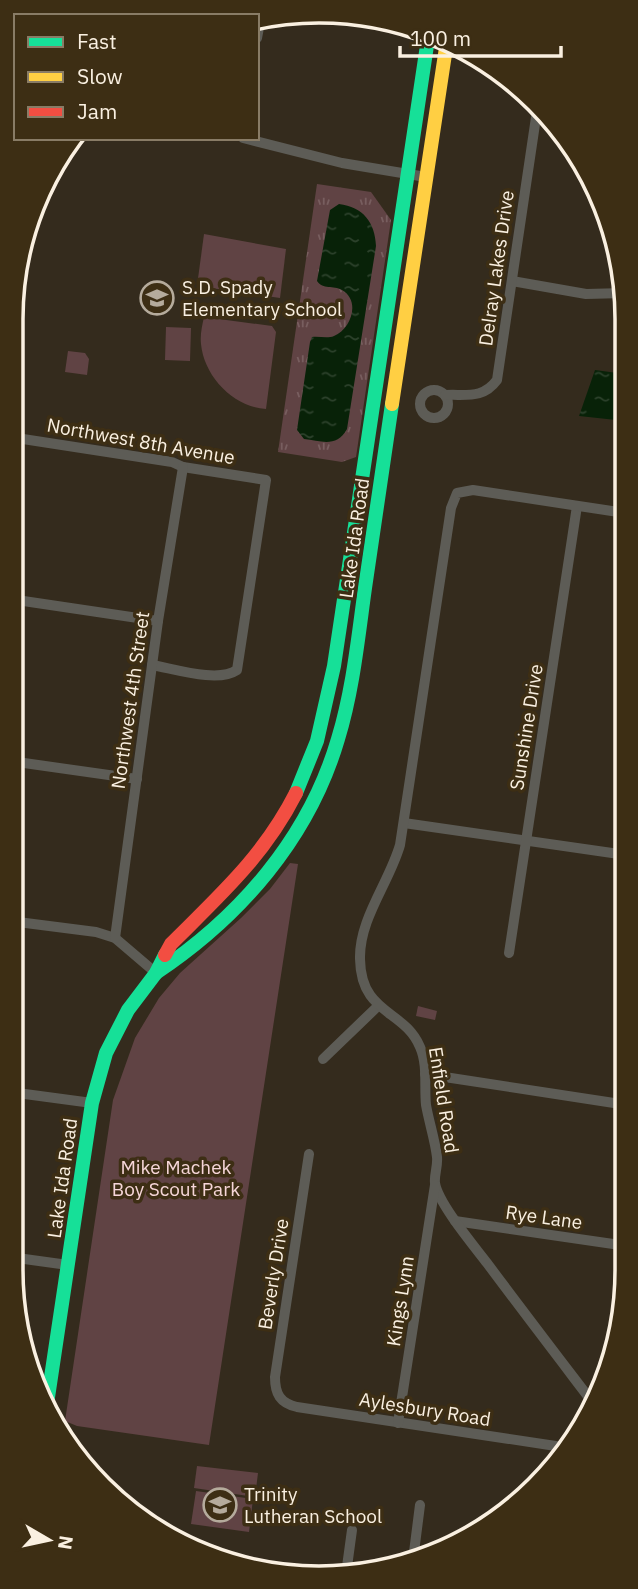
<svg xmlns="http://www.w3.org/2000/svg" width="638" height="1589" font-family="'IBM Plex Sans',sans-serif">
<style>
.grass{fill:url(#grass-tufts)}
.green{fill:#604344}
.water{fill:url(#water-ripples)}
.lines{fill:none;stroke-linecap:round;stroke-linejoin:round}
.street{stroke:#5d5c56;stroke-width:10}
.fast{stroke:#16e098;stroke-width:14}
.slow{stroke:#ffcf43;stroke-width:14}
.jam{stroke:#f24e42;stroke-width:14}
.labels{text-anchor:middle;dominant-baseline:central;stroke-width:7;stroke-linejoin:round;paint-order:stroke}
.street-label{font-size:19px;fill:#faf0e1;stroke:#3d2e14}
.poi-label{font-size:19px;fill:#faf0e1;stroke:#3d2e14;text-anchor:start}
.park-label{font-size:19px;fill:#f6d6d8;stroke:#3d2e14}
.rim{fill:none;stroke:#faf0e1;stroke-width:3.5}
</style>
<defs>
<pattern id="grass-tufts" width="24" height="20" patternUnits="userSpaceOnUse" patternTransform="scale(1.75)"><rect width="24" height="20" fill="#604344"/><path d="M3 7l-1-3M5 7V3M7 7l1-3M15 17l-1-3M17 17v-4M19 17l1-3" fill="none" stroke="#785e5f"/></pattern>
<pattern id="water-ripples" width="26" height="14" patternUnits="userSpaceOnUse" patternTransform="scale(1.75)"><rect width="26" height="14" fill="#082208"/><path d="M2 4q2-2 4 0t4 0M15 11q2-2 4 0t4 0" fill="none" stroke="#2d422c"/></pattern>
</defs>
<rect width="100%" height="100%" fill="#342b1d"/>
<!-- grass -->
<path class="grass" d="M317,184l54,8 20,28 -35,237 -14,5 -64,-10z"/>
<!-- green -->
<g class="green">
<path d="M204,234l82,15 -6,49 -83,-12z"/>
<path d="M204,317l68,9 4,6 -10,77c-33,-2 -62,-33 -65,-65 -1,-9 1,-18 3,-27z"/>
<path d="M166,327l25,1 -1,33 -25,-1z"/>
<path d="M68,351l17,2 4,6 -2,16 -22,-3z"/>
<path d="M290,863l8,1 -89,581 -132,-19 -12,-5 48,-321 22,-62 24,-40 21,-25 61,-55 29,-29z"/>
<path d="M418,1006l19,5 -2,9 -19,-4z"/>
<path d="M197,1466l61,7 -3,24 -61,-9z"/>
<path d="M196,1491l57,8 -4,33 -58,-8z"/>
</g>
<!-- water -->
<g class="water">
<path d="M339,204c24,3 36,18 37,42l-29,183c-10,19 -26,12 -43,10l-7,-9 13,-88 2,-5c8,-1 15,2 22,-1 17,-7 27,-35 8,-46 -9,-5 -19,0 -25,-9l13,-71z"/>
<path d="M595,370l30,4v47l-46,-5z"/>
</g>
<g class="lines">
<!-- street -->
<g class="street">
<path d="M257,38l3,-16"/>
<path d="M243,138l99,25 84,14"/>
<path d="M512,281l74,13 39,-1"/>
<circle cx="434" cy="404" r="14"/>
<path d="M445,395c22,-1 38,4 52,-15l41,-276"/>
<path d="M10,437l162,25 11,5 83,13 -29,190c-19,13 -62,-1 -85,-5"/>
<path d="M10,599l148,22"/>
<path d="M10,761l127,18"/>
<path d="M404,823l222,32"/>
<path d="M10,921l86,11 19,6 41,35"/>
<path d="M115,938l43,-317 25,-154"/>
<path d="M509,953l68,-447"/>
<path d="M323,1059l55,-53"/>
<path d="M425,1074l202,31"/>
<path d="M10,1092l82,11"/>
<path d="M309,1154l-34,223c0,17 5,26 22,30l272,41"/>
<path d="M455,1221l172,25"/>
<path d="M10,1257l58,8"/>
<path d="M593,1403c-35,-46 -71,-93 -106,-140 -13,-17 -49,-60 -52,-80 -1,-8 3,-17 2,-26 -2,-17 -8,-35 -11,-52 -2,-19 2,-40 -6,-58 -16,-38 -59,-32 -60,-88 -1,-40 29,-76 40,-114l51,-337 6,-15 16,-3 152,23"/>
<path d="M398,1423l37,-238"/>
<path d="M413,1560l7,-55"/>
<path d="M346,1574l6,-44"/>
</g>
<!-- fast -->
<g class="fast">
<path d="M296,793l21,-52 17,-75 95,-634"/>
<path d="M156,973c84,-56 153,-135 182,-234 15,-49 20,-101 27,-151 9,-61 18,-123 27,-184"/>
<path d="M47,1404l45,-301 14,-50 22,-43 28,-37 9,-18"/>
</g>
<!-- slow -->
<path class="slow" d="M392,404l55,-363"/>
<!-- jam -->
<path class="jam" d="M165,955l6,-11c49,-49 93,-88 125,-151"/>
</g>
<!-- icons -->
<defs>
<symbol id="school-ring" viewBox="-11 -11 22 22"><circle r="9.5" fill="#3d2e14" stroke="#b5ab9c" stroke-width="1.5"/><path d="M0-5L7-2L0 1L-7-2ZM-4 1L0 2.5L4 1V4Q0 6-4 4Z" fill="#b5ab9c"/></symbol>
</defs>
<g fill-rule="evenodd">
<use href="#school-ring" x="138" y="279" width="38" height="38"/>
<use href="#school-ring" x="201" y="1486" width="38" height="38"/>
</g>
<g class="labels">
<!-- street labels -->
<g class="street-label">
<text transform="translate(496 268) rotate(-82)">Delray Lakes Drive</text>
<text transform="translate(141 441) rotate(10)">Northwest 8th Avenue</text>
<text transform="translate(354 538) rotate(-82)">Lake Ida Road</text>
<text transform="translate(130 700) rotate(-82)">Northwest 4th Street</text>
<text transform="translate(526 727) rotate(-81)">Sunshine Drive</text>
<text transform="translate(444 1100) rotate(81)">Enfield Road</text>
<text transform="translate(62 1178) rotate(-82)">Lake Ida Road</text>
<text transform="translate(544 1217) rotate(8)">Rye Lane</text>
<text transform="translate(273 1274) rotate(-81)">Beverly Drive</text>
<text transform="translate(400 1301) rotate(-81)">Kings Lynn</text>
<text transform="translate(425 1409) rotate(9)">Aylesbury Road</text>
</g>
<!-- poi labels -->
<g class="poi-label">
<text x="182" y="287">S.D. Spady<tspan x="182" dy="22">Elementary School</tspan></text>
<text x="244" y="1494">Trinity<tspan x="244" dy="22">Lutheran School</tspan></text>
</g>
<!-- park labels -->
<g class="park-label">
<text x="176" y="1167">Mike Machek<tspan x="176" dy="22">Boy Scout Park</tspan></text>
</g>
</g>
<!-- crop -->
<path d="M0 0H638V1589H0ZM319 23H319A296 296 0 0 1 615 319V1270A296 296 0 0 1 319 1566H319A296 296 0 0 1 23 1270V319A296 296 0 0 1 319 23Z" fill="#3d2e14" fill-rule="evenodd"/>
<path class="rim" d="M319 23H319A296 296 0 0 1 615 319V1270A296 296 0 0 1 319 1566H319A296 296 0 0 1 23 1270V319A296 296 0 0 1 319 23Z"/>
<!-- legend -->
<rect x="14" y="14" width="245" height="126" fill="#3d2e14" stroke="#897c66" stroke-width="2"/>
<rect x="28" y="37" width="35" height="10" fill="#16e098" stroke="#897c66" stroke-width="2"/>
<text x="77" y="49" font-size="21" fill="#faf0e1">Fast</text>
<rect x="28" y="72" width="35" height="10" fill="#ffcf43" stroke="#897c66" stroke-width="2"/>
<text x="77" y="84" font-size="21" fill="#faf0e1">Slow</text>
<rect x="28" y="107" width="35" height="10" fill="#f24e42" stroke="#897c66" stroke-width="2"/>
<text x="77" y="119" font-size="21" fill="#faf0e1">Jam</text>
<!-- north arrow -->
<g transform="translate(49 1540) rotate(99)" stroke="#3d2e14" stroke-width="5" paint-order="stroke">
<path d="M0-5L12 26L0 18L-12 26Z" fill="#faf0e1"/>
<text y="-10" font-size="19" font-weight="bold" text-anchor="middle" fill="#faf0e1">N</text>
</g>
<!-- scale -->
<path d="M400 46v10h161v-10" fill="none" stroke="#faf0e1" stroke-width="3.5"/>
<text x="410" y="46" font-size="21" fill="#faf0e1" stroke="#3d2e14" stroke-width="5" paint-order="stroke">100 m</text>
</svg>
